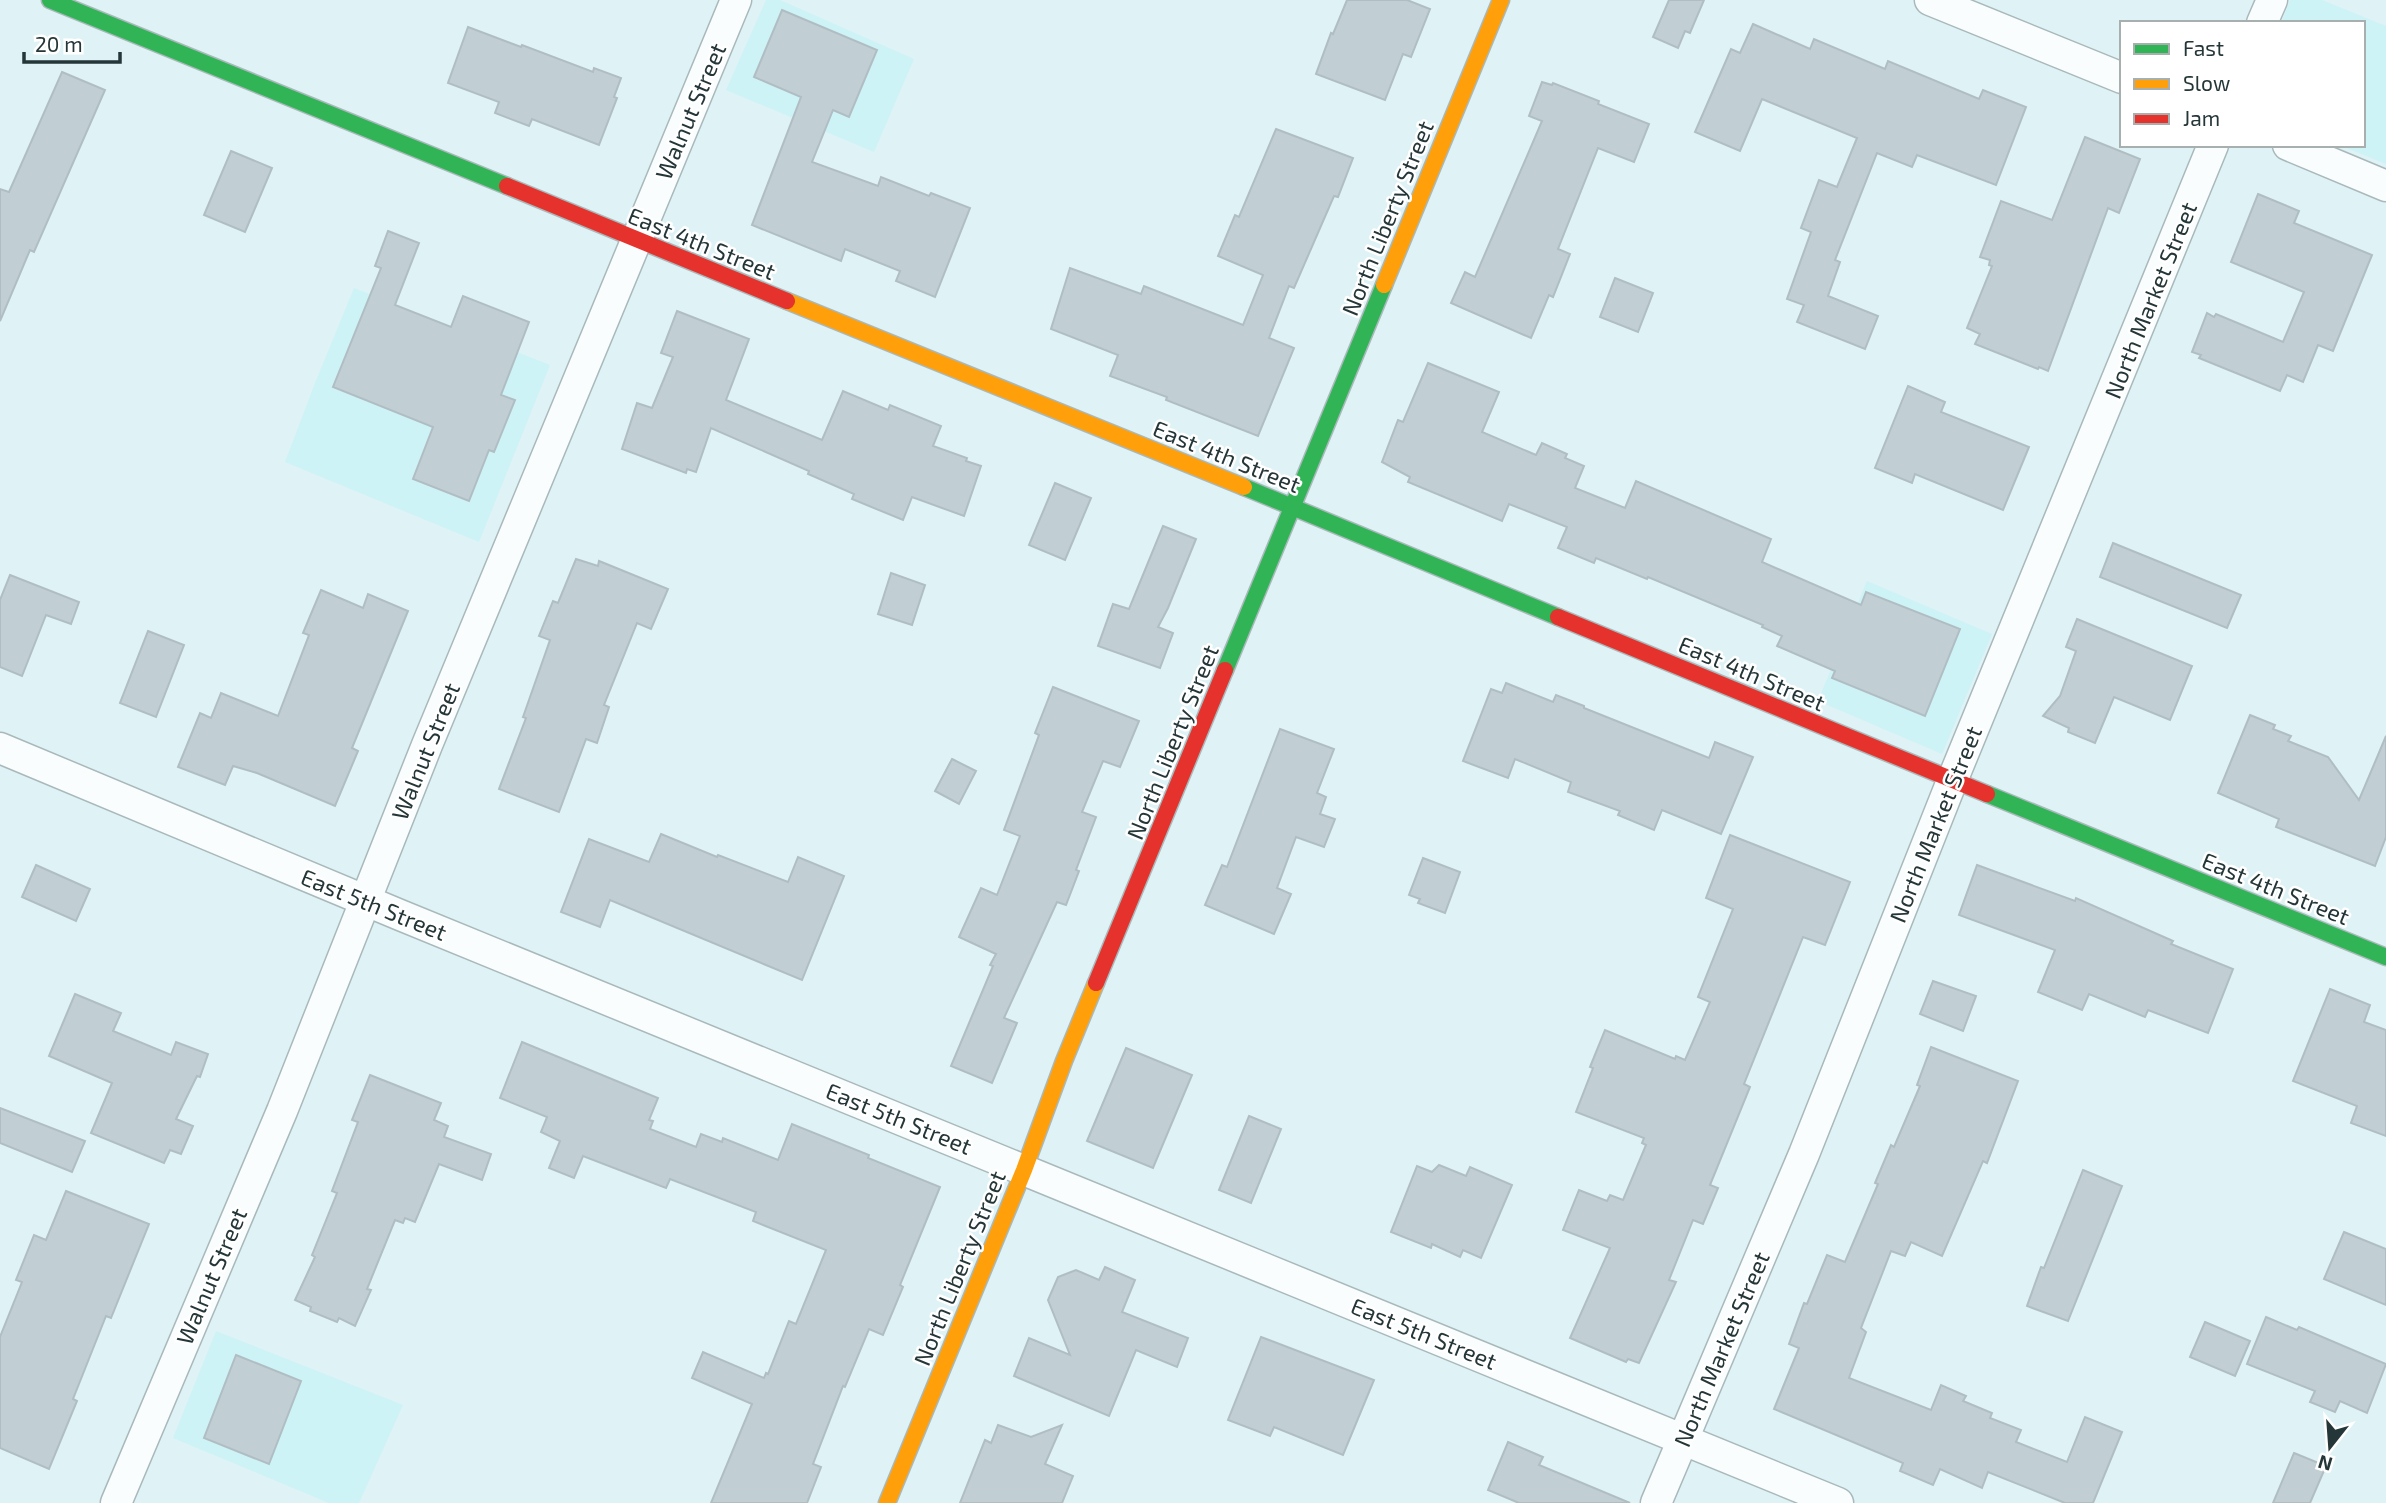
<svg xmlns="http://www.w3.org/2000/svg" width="2386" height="1503" font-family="'Exo 2',sans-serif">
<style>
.built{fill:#cdf3f7}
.building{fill:#c1cfd4;stroke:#b0bec3;stroke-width:2}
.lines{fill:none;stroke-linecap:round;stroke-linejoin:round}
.street-casing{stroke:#a9b9bb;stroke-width:33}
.fast-casing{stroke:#a9b9bb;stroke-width:19}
.slow-casing{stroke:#a9b9bb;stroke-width:19}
.jam-casing{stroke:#a9b9bb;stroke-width:19}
.street{stroke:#fafdfe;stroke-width:30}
.fast{stroke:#30b455;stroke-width:16}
.slow{stroke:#ff9f0a;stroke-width:16}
.jam{stroke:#e5322d;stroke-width:16}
.labels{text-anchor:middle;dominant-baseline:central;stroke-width:5;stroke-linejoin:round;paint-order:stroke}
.street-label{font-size:23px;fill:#253638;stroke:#fff}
</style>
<rect width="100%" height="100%" fill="#dff2f5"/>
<!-- built -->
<g class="built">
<path d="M766,0h14l134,59 -40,93 -148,-62z"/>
<path d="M2290,0h32l64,26v138l-47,-19h24v-122h-82z"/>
<path d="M354,288l196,77 -71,177 -194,-80 30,-79z"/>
<path d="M1867,581l125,53 -50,120 -124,-53z"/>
<path d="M216,1331l187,74 -44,98h-30l-156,-65z"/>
</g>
<!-- building -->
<g class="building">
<path d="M1347,0h60l23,9 -19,48 -8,-3 -18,46 -69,-26 15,-41 2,1z"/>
<path d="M1669,0h35l-14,33 -5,-2 -7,17 -25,-11z"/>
<path d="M782,10l95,40 -28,67 -16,-7 -21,52 66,24 3,-9 48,19 2,-3 39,15 -35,89 -39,-16 4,-10 -55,-22 -4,12 -89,-36 49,-128 -47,-20z"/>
<path d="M1753,24l57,25 4,-10 71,30 3,-8 91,38 4,-9 43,17 -30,78 -79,-30 -5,12 -35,-14 -42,107 5,2 -12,34 50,20 -13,33 -68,-27 7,-17 -17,-6 24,-67 -10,-4 18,-48 18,7 20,-49 -95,-39 -22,52 -45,-19 36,-83 9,4z"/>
<path d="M468,27l53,20 1,-2 71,27 1,-4 27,10 -7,19 3,1 -18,47 -67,-26 -3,7 -34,-13 4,-11 -51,-19z"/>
<path d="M62,72l43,18 -71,162 -4,-2 -30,71v-132l9,3z"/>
<path d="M1542,82l10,3 1,-2 46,18 -1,3 51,20 -15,38 -36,-14 -40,101 12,5 -17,43 -4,-2 -18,43 -80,-35 14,-31 10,5 67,-156 -13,-5z"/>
<path d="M1276,129l77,29 -15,39 -4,-1 -40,92 -5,-2 -20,52 25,10 -36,88 -92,-36 1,-3 -57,-21 8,-21 -67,-26 19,-61 71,26 3,-8 99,39 20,-50 -45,-19 17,-41 4,2z"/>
<path d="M2085,137l55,22 -21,54 -11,-5 -60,163 -9,-4 -1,2 -63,-25 5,-10 -13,-6 25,-62 -3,-1 1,-5 -10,-3 21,-56 51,19z"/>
<path d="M231,151l41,17 -27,64 -41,-17z"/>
<path d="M2258,194l41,17 -5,12 78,32 -39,96 -15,-6 -15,37 -16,-7 -7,16 -81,-33 2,-3 -9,-3 15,-39 7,4 2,-3 67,28 21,-50 -73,-30z"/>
<path d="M388,231l31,12 -24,62 56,22 12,-31 66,26 -28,73 14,5 -21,52 -5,-2 -20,51 -56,-22 20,-52 -100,-40 48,-119 -6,-2z"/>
<path d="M1615,278l38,15 -15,39 -38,-15z"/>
<path d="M677,311l72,28 -23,61 96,40 21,-49 45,19 2,-5 51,21 -8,20 34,12 -1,3 15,5 -17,50 -52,-19 -9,23 -51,-21 2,-5 -46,-20 1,-3 -98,-43 -15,44 -9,-3 -1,4 -64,-24 15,-46 15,5 21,-51 -12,-4z"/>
<path d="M1428,363l71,29 -17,40 54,23 6,-12 25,11 -2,4 19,8 -9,22 50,20 11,-27 135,58 -9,23 99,43 5,-13 94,37 -35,87 -93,-38 3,-7 -58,-25 5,-10 -20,-9 1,-2 -115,-48 -1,2 -51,-21 -2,5 -36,-15 9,-21 -58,-23 -7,17 -94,-39 2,-5 -28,-15 16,-42 5,2z"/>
<path d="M1908,386l37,16 -4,10 88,35 -26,63 -88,-36 -3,9 -37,-15z"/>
<path d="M1055,483l36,15 -26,62 -36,-15z"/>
<path d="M1163,526l33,13 -28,69 -10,19 15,6 -13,35 -62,-22 15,-42 16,5z"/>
<path d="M2113,543l128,52 -14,33 -127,-51z"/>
<path d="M576,559l22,7 1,-5 69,28 -17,40 -14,-6 -33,82 5,2 -12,36 -11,-4 -27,73 -60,-23 27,-71 -3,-1 27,-77 -11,-4 14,-35 5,2z"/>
<path d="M891,573l34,12 -13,40 -34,-11z"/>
<path d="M10,575l69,27 -8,22 -25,-9 -24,61 -22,-9v-67z"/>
<path d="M321,590l42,18 5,-14 40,17 -56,137 6,3 -23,55 -78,-33 -24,-7 -8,19 -47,-18 22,-54 11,5 10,-25 57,23 31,-81 -6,-2z"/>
<path d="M2077,619l115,47 -22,54 -56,-23 -19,46 -27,-11 1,-4 -26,-12 17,-20 16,-45 -10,-4z"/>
<path d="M148,631l36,14 -28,72 -36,-14z"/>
<path d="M1506,683l47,19 3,-7 28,11v2l125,50 6,-16 38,15 -32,77 -59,-24 -8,20 -36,-15 2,-4 -52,-19 3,-10 -56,-23 -7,19 -45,-17 28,-72 11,4z"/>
<path d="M1053,687l86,34 -19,46 -17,-6 -21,51 14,5 -20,53 3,1 -13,34 -9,-3 -53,116 13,5 -25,60 -41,-17 42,-100 -3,-1 6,-11 -37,-17 22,-49 16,7 23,-59 -16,-6 35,-95 -4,-2z"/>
<path d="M2250,715l25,10 -2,4 18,7 -3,5 40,16 31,43 27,-64v101l-11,29 -99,-39 3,-8 -61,-26z"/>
<path d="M1280,729l54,20 -17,44 9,4 -6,17 15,5 -11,28 -28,-10 -19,51 14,6 -17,40 -69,-29 17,-40 5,2z"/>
<path d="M952,759l24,12 -17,33 -24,-13z"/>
<path d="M661,834l56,23 1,-2 70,27 10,-25 46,19 -42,104 -192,-80 -10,27 -39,-15 28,-73 60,23z"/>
<path d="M1730,835l120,47 -25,63 -22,-8 -59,147 6,3 -40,98 8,3 -15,36 -10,-4 -24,60 7,2 -37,81 -11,-4 -2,3 -56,-24 40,-90 -47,-18 16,-40 28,11 3,-6 13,5 23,-55 -4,-2 2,-5 -68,-26 17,-44 -3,-1 15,-37 70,29 1,-3 9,4 25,-58 -12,-5 35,-88 -27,-11z"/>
<path d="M1423,858l37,14 -15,41 -27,-10 2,-4 -11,-4z"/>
<path d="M36,865l54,24 -14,32 -54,-24z"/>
<path d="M1977,865l98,36 1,-3 97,43 -2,3 62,25 -25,64 -60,-23 -3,7 -56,-23 -7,16 -44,-18 17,-42 -96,-35z"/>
<path d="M1933,981l43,15 -13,35 -43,-17z"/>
<path d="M2330,989l40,16 -6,17 22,8v106l-35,-13 6,-17 -64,-25z"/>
<path d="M75,994l46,19 -8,18 58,24 5,-13 32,12 -8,23 -3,-1 -21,43 17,7 -12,28 -11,-4 -6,13 -73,-30 21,-50 -63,-27z"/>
<path d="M522,1042l136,56 -9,22 4,1 -3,8 46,18 5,-13 21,8 1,-4 55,22 14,-36 77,31 -1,3 72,29 -40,98 3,2 -20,48 -14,-6 -24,58 -2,-1 -30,78 8,3 -14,36h-96l41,-99 -60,-26 11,-26 61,26 2,-5 2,1 21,-53 7,3 30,-74 -73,-29 3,-9 -86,-33 -4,9 -83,-32 -9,22 -25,-10 11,-27 -19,-9 6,-15 -47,-19z"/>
<path d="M1931,1047l87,34 -31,82 -4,-2 -41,95 -31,-14 -6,14 -14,-5 -30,77 5,4 -17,46 82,32 10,-25 25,11 -3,5 29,12 -2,5 31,12 -5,12 51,20 18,-45 37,15 -29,71h-28l-77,-31 -6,16 -42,-19 -7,16 -33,-14 3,-8 -129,-54 25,-61 -10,-4 15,-41 3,1 20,-49 18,7 33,-78 -3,-1 16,-38 3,2 26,-61 -3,-1z"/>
<path d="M1126,1048l66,27 -39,93 -66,-27z"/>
<path d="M370,1075l71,28 -7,17 14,6 -4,11 47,17 -9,26 -43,-16 -24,58 -10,-4 -2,5 -8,-3 -28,69 4,1 -16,36 -16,-8 -2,4 -27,-11 1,-4 -16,-7 20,-43 -3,-2 25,-62 -5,-2 26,-69 -6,-2z"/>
<path d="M0,1108l85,33 -13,31 -72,-29z"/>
<path d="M1249,1116l32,13 -30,74 -32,-13z"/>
<path d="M1439,1165l27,11 4,-9 42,18 -31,73 -18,-8 -3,7 -28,-13 -1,4 -40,-16 26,-66 15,6z"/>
<path d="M2083,1170l39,16 -54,135 -41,-15 14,-39 3,1z"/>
<path d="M66,1191l83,33 -38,94 -5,-2 -33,83 4,2 -28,68 -49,-21v-111l22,-55 -6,-2 18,-45 12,5z"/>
<path d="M2344,1232l42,17v56l-62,-26z"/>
<path d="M1105,1267l30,13 -13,32 66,26 -11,29 -41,-17 -27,66 -95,-40 15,-38 41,17 -22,-55 10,-23 18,-7 23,10z"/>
<path d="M2266,1317l31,13 2,-3 87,37 -19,49 -27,-12 -5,11 -25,-10 5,-11 -68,-27z"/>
<path d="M2205,1322l45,19 -15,35 -45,-19z"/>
<path d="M1261,1337l113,43 -31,75 -69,-28 -4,9 -42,-16z"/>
<path d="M236,1355l65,26 -32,83 -65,-26z"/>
<path d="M998,1425l33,12 31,-12 -17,39 28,12 -11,27h-102l25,-63 6,3z"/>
<path d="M1508,1442l35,15 -4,8 91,38h-111l-31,-13z"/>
<path d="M2294,1453l32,13 -16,37h-37z"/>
</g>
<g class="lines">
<defs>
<g id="street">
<path d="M1930,0l192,78"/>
<path d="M2262,23l10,-23"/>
<path d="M2288,145l98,41"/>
<path d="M0,748l400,167 1438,588"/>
<path d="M116,1503l166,-392 145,-366 309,-745"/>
<path d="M1656,1503l148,-349 148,-373 261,-636"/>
</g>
<g id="fast">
<path d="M50,0l457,186"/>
<path d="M1244,487l314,130"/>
<path d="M1225,670l159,-385"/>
<path d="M1987,794l399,163"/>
</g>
<g id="slow">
<path d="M1384,285l117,-285"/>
<path d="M787,301l457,186"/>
<path d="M887,1503l137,-333 40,-109 32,-78"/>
</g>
<g id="jam">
<path d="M507,186l280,115"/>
<path d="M1558,617l429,177"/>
<path d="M1096,983l129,-313"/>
</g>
</defs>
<!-- street casing -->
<use href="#street" class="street-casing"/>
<!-- fast casing -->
<use href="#fast" class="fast-casing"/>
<!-- slow casing -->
<use href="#slow" class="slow-casing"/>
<!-- jam casing -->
<use href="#jam" class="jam-casing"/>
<!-- street -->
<use href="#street" class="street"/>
<!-- fast -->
<use href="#fast" class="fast"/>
<!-- slow -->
<use href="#slow" class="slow"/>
<!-- jam -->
<use href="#jam" class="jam"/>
</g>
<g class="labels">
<!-- street labels -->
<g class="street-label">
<text transform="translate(690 111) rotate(-67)">Walnut Street</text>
<text transform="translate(1387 218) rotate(-68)">North Liberty Street</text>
<text transform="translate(702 243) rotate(22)">East 4th Street</text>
<text transform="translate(2150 300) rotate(-68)">North Market Street</text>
<text transform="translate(1227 456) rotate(22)">East 4th Street</text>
<text transform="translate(1752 673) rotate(23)">East 4th Street</text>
<text transform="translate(1172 742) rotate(-68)">North Liberty Street</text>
<text transform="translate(425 751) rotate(-68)">Walnut Street</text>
<text transform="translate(1935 824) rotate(-68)">North Market Street</text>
<text transform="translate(2276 888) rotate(22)">East 4th Street</text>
<text transform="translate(374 904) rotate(22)">East 5th Street</text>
<text transform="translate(899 1118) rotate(22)">East 5th Street</text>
<text transform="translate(959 1268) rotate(-68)">North Liberty Street</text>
<text transform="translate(211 1276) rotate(-67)">Walnut Street</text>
<text transform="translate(1424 1333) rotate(22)">East 5th Street</text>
<text transform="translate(1721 1349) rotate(-67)">North Market Street</text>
</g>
</g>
<!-- legend -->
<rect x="2120" y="21" width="245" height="126" fill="#ffffff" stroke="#a8afaf" stroke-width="2"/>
<rect x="2134" y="44" width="35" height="10" fill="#30b455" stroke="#a8afaf" stroke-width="2"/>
<text x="2183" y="56" font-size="21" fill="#253638">Fast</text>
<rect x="2134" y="79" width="35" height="10" fill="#ff9f0a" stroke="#a8afaf" stroke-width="2"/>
<text x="2183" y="91" font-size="21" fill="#253638">Slow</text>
<rect x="2134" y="114" width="35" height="10" fill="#e5322d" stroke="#a8afaf" stroke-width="2"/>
<text x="2183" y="126" font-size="21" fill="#253638">Jam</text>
<!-- north arrow -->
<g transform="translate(2330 1447) rotate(197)" stroke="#ffffff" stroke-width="5" paint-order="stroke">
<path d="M0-5L12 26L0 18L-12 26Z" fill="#253638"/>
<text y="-10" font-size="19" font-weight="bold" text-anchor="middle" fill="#253638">N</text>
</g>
<!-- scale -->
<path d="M24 52v10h96v-10" fill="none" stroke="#253638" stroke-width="3.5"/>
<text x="35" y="52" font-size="21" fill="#253638" stroke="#ffffff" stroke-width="5" paint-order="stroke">20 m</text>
</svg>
